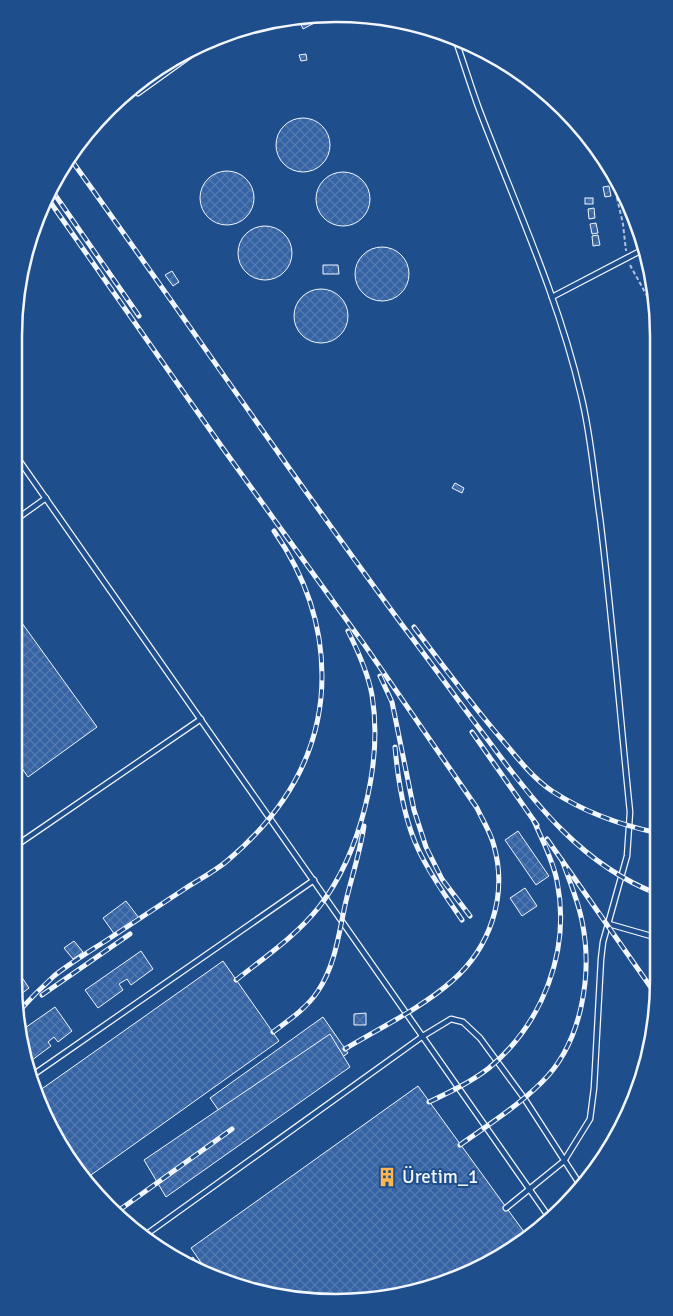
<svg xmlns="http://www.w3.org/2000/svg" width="673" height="1316" font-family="Signika,sans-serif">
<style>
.building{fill:url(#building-cross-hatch);stroke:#f2f6ff}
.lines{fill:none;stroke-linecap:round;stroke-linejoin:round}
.lane-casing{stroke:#f2f6ff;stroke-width:7}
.path{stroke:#b3c4dc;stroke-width:2;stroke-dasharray:4 2.5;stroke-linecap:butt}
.lane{stroke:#1f4e8c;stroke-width:4.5}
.rail-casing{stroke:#f2f6ff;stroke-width:5}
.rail{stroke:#1f4e8c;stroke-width:3;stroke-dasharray:9;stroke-linecap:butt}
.labels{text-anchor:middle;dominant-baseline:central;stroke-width:4;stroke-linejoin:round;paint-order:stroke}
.poi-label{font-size:19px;fill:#f2f6ff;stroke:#1f4e8c;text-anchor:start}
.rim{fill:none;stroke:#f2f6ff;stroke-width:2.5}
</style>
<defs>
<pattern id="building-cross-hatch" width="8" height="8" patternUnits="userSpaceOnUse" patternTransform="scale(1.25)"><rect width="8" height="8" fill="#3563a3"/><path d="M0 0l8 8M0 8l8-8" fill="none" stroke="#537ab1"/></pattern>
</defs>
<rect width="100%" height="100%" fill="#1f4e8c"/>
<!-- building -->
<g class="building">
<path d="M318,20v1l-15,8 -3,-7z"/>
<path d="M306,54l1,6 -6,1 -2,-6z"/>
<path d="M120,99l3,4 -13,8z"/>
<circle cx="303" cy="145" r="27"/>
<circle cx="227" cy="198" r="27"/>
<circle cx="343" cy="199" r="27"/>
<path d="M609,186l2,10 -6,1 -2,-10z"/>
<rect x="585" y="198" width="8" height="6"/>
<path d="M594,208l1,10 -6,1 -1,-10z"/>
<path d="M596,223l2,10 -6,1 -2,-10z"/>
<circle cx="265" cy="253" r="27"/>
<path d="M598,235l2,10 -7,1 -1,-10z"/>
<circle cx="382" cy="274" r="27"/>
<path d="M323,265h15l1,9h-16z"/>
<path d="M172,271l7,11 -6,4 -8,-11z"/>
<circle cx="321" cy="316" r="27"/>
<path d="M455,483l9,5 -2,5 -10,-5z"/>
<path d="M14,612l83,115 -69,50 -14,-20z"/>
<path d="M518,831l31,45 -13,9 -31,-45z"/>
<path d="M525,888l12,18 -15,10 -12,-18z"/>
<path d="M126,901l13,17 -24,17 -12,-17z"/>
<path d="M74,941l9,11 -10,7 -9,-11z"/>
<path d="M141,951l12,18 -22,16 -4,-6 -8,5 4,6 -25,18 -13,-18z"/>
<path d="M223,961l56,80 -195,139 -3,-4 -45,-83z"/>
<path d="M21,976l8,12 -12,9 -3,-15z"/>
<path d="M55,1007l17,24 -14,11 -4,-5 -6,5 3,4 -23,17 -6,-33z"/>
<path d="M366,1013v12h-12v-11z"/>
<path d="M323,1017l25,36 -113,81 -25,-36z"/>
<path d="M330,1034l20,33 -184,130 -22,-37z"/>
<path d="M418,1086l109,150 -67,42 -102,24 -105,-11 -47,-21 -15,-22z"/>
<path d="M193,1257l8,11 -14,-7z"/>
</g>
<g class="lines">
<defs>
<g id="lane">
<path d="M456,41c8,23 15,46 23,68 36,95 79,187 102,286 10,40 13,82 19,123 12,98 20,196 30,294l-3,44 -24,86 -2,17 -7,129 -4,31 -26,42 -58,47"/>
<path d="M138,93l53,-38"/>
<path d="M552,297l92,-48"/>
<path d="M14,453l537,767"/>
<path d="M14,521l32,-23"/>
<path d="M14,847l187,-128"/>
<path d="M609,924l49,14"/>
<path d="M30,1077l284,-197"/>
<path d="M144,1236l279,-200 28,-17 12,3 17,16 44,60 55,85"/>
</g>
</defs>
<!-- lane casing -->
<use href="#lane" class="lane-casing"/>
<!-- path -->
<g class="path">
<path d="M611,172l12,52 3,27"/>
<path d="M630,265l27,49"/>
</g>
<!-- lane -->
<use href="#lane" class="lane"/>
<defs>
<g id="rail">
<path d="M72,161c111,154 218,312 331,465 29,38 56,76 85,114 46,63 95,126 170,154"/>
<path d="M51,189l88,127"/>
<path d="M46,196l176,251 144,200 111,161c6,13 14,25 17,38 14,50 -4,102 -42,135 -29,26 -74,48 -107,68"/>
<path d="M414,627c29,39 58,78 90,115 14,17 29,36 48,49 32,21 68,34 106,42"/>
<path d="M380,676l12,26 22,108 12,37 16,32 28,37"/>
<path d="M472,732l65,93"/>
<path d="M395,747c3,34 9,73 24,104 12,25 28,47 43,69"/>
<path d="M547,839l112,160"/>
<path d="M236,980c29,-23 60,-44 83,-73 42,-54 64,-145 53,-212 -4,-22 -14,-44 -24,-64"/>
<path d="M42,995l88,-61"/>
<path d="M19,1011c11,-12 23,-24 35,-35 15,-12 33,-23 50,-34 27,-18 55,-36 82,-54 14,-9 29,-17 41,-27 57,-48 95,-109 95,-185 0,-53 -18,-102 -48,-145"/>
<path d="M273,1032c16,-12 34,-24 45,-41 18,-27 21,-60 28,-90 6,-25 14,-49 18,-75"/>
<path d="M429,1102c21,-10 42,-20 60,-34 54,-45 82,-118 68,-187 -4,-21 -15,-41 -23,-60"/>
<path d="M460,1145c28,-20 58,-39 82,-63 40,-39 51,-108 40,-161 -4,-21 -13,-41 -20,-61"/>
<path d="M118,1211l114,-82"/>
</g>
</defs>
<!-- rail casing -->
<use href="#rail" class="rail-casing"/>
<!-- rail -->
<use href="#rail" class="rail"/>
</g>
<!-- icons -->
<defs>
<symbol id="building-bare" viewBox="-9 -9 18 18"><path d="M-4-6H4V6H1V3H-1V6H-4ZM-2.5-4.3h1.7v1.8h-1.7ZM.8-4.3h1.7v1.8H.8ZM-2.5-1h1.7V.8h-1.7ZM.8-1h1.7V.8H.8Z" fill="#ffb74d" stroke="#1f4e8c" stroke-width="2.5" paint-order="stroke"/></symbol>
</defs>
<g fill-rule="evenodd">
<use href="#building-bare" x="373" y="1163" width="28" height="28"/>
</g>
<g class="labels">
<!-- poi labels -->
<g class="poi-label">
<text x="402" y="1177">Üretim_1</text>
</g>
</g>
<!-- crop -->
<path d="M0 0H673V1316H0ZM336 22H336A314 314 0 0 1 650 336V980A314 314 0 0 1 336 1294H336A314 314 0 0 1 22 980V336A314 314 0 0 1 336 22Z" fill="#1f4e8c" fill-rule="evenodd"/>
<path class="rim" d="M336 22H336A314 314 0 0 1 650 336V980A314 314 0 0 1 336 1294H336A314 314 0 0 1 22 980V336A314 314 0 0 1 336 22Z"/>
</svg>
